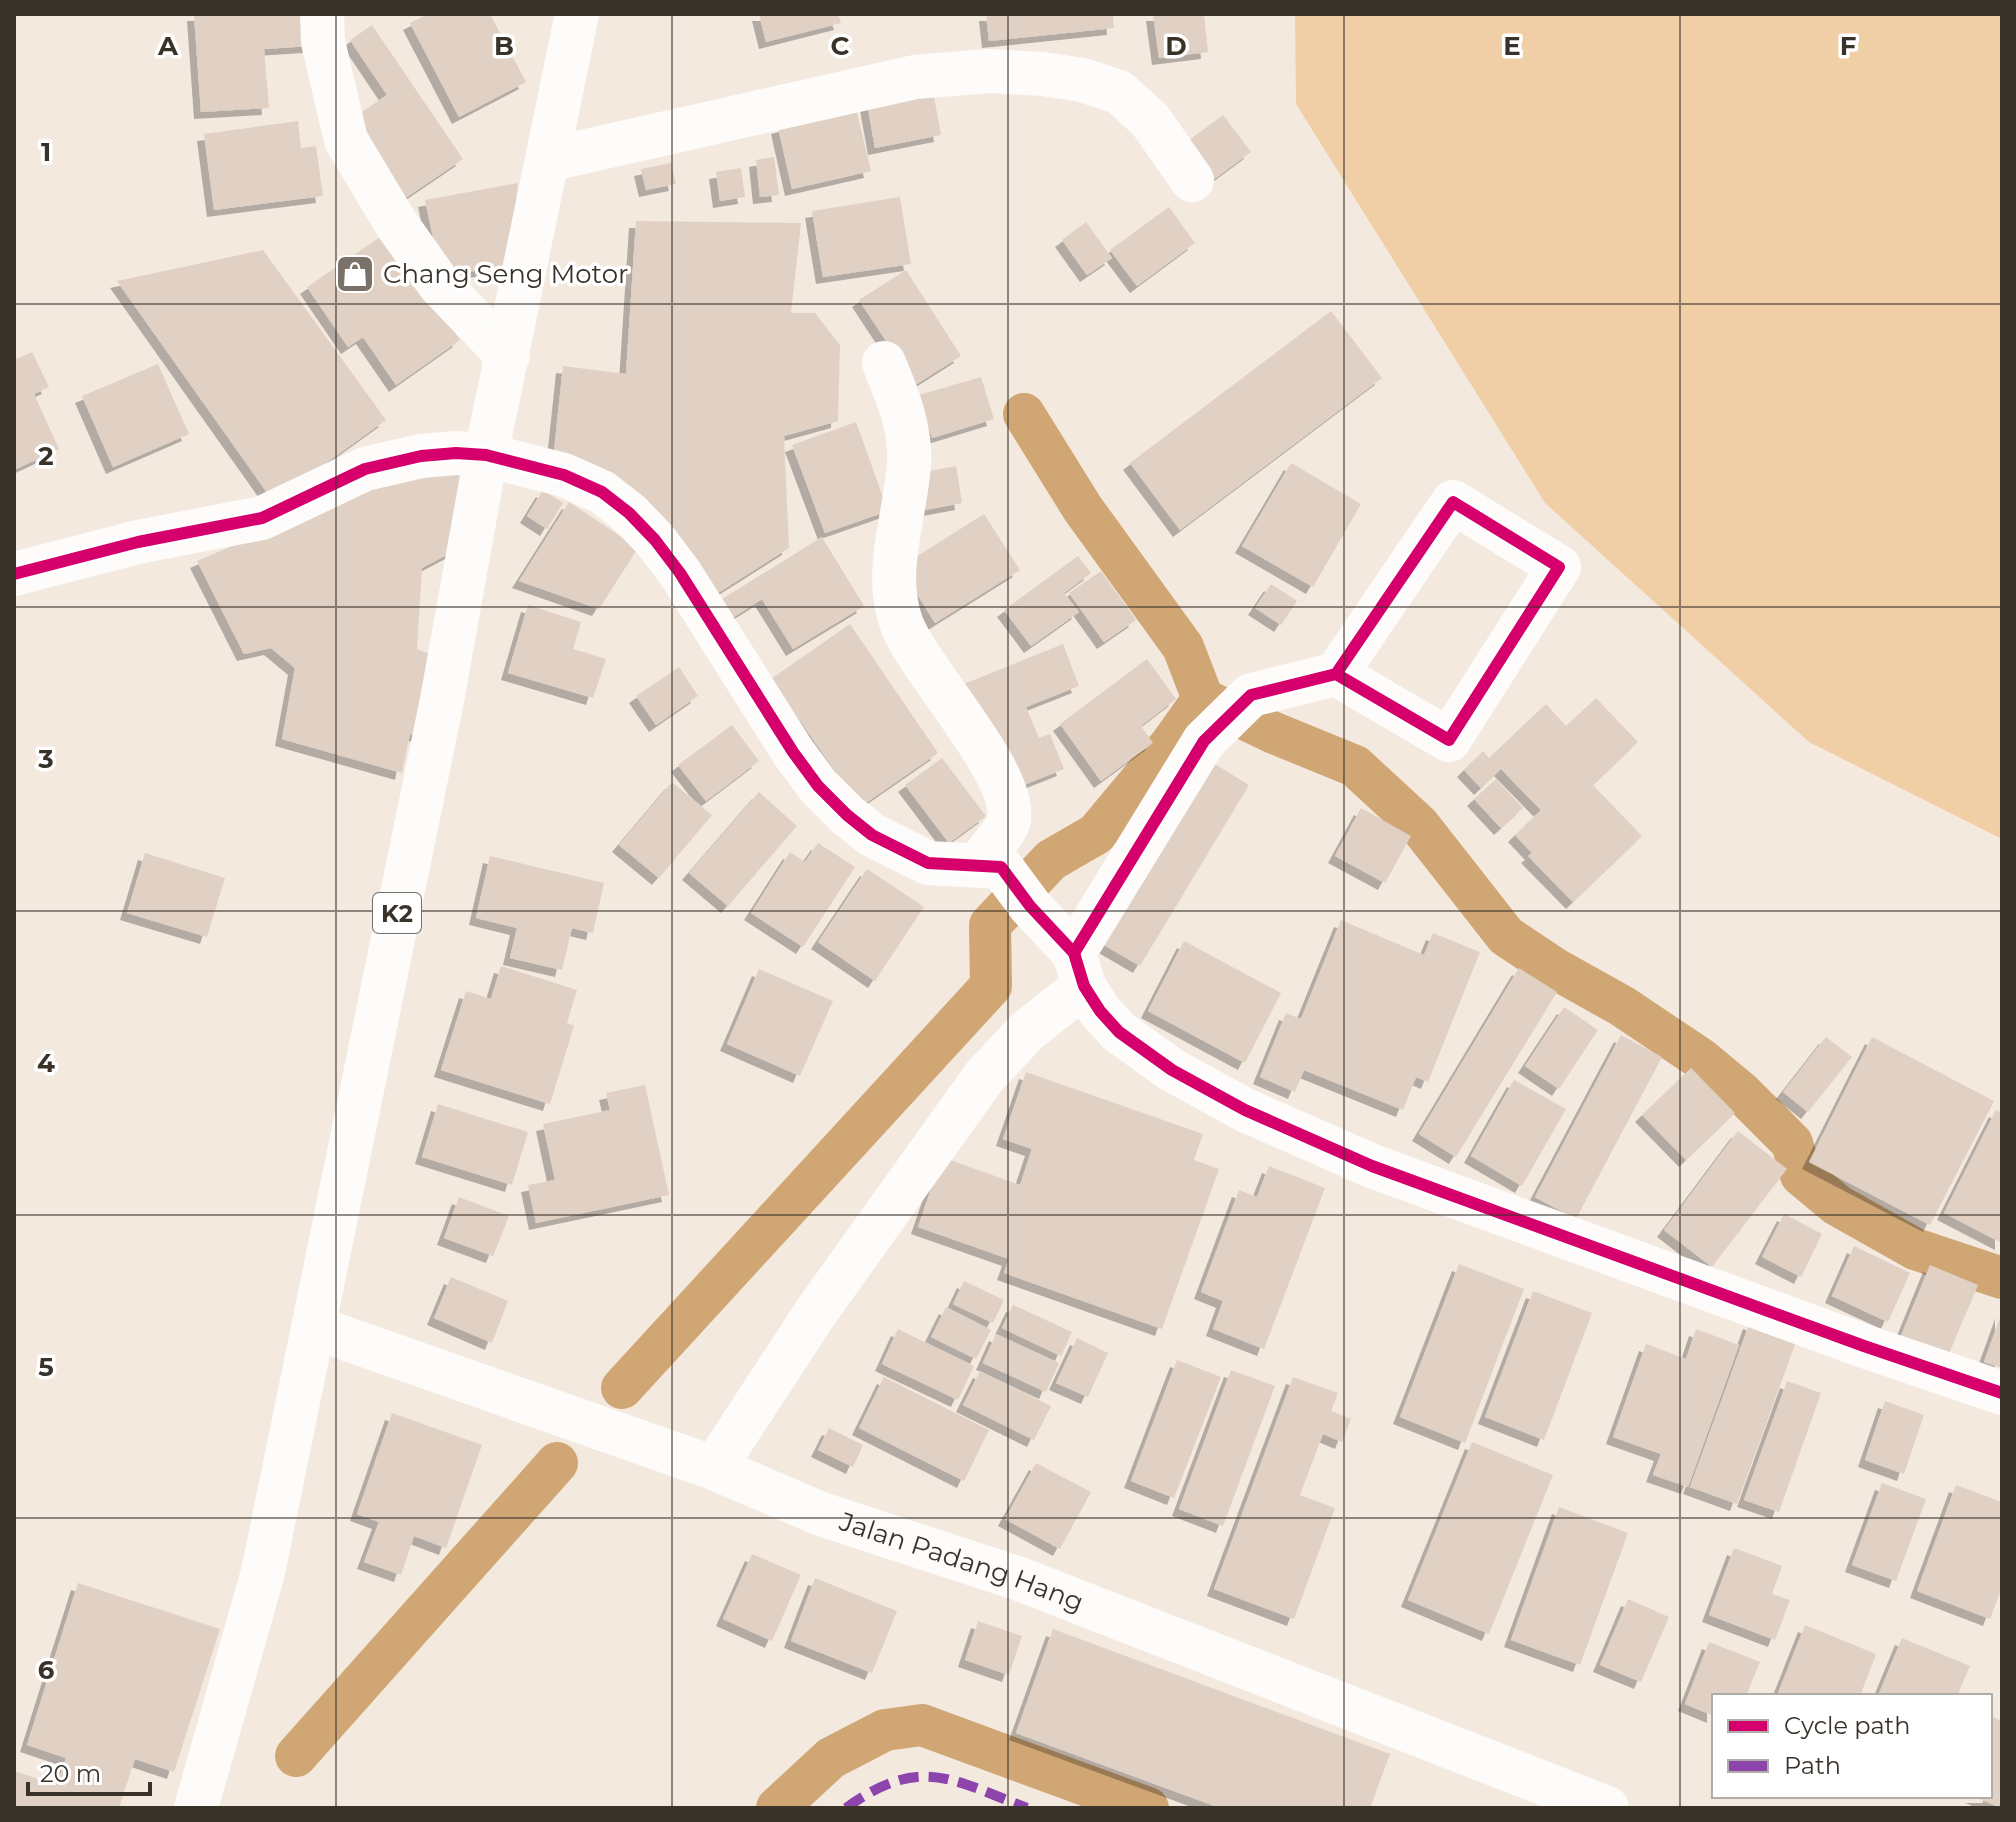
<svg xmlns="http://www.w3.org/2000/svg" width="2016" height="1822" font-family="Montserrat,sans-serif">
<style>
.green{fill:#f1cfa6}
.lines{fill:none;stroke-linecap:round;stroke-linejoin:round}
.canal{stroke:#d0a774;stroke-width:42}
.building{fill:#e0d1c4;filter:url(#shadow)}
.minor{stroke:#fdfcfa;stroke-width:44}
.major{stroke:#fdfcfa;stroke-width:44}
.quiet{stroke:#8e44ad;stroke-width:10;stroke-dasharray:20 10;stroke-linecap:butt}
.cycleway-casing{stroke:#fff;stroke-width:17}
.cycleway{stroke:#d6006c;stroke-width:12}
.grid{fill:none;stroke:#393229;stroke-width:2;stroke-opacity:0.55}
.labels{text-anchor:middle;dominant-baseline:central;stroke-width:7;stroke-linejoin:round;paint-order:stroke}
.shield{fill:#fff;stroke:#747069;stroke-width:2}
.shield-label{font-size:24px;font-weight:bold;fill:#393229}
.poi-label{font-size:26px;fill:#393229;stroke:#fff;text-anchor:start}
.street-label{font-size:26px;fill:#393229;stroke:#fff}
.grid-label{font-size:26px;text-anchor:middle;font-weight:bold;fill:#393229;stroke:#fff;stroke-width:7;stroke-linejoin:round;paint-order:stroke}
</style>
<defs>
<filter id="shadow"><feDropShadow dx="-7" dy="7" stdDeviation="0" flood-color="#0004"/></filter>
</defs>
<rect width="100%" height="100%" fill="#f4e9de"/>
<!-- green -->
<path class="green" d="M1295,14h707v825l-193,-97 -264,-239 -249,-399z"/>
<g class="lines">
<!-- canal -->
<g class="canal">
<path d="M1024,414l59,95 100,138 20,52 71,34 81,33 64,59 87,111 48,32 68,38 79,53 42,35 49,49 9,32 36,30 78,44 87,29"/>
<path d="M622,1388l369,-402 -1,-61 61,-65 45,-26 75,-90 32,-45"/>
<path d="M296,1756l261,-293"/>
<path d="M777,1808l54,-50 54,-28 37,-5 226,83"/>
</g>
</g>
<!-- building -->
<g class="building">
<path d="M194,14h114l2,32 -46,3 5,59 -68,4z"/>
<path d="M428,14h62l36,68 -67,35 -49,-94z"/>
<path d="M759,14h79l3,9 -75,19z"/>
<path d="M986,14h127l1,14 -125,13z"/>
<path d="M1153,14h51l4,38 -49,6z"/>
<path d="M372,25l91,134 -59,40 -54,-79 37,-25 -37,-55z"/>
<path d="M932,86l9,49 -66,13 -9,-50z"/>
<path d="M856,108l15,63 -79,18 -14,-62z"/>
<path d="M1223,115l28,37 -46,34 -28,-37z"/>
<path d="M298,121l3,27 15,-2 7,50 -109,14 -10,-76z"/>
<path d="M774,157l5,38 -19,2 -4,-37z"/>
<path d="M671,163l5,21 -30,6 -5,-21z"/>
<path d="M741,168l4,29 -25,4 -4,-29z"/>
<path d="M518,183l-10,84 -67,8 -16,-75z"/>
<path d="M900,197l11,67 -88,13 -11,-66z"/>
<path d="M1169,207l26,36 -58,43 -27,-36z"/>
<path d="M636,221l165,2 -10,90h24l25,32 -2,76 -54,15 5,112 -79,50 -156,-147 9,-85 63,8z"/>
<path d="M1086,222l26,36 -25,17 -25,-35z"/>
<path d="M386,233l74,107 -64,45 -33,-48 -15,10 -41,-60z"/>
<path d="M263,250l123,170 -113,81 -156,-220z"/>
<path d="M906,270l55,86 -46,29 -56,-85z"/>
<path d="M1331,311l51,67 -202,152 -50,-67z"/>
<path d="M32,352l17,35 -15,7 25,55 -45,21v-110z"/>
<path d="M158,364l31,70 -76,33 -31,-71z"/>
<path d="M981,377l13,42 -62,19 -13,-43z"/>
<path d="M856,422l32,89 -63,22 -33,-88z"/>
<path d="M1291,463l70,41 -48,83 -71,-41z"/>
<path d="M956,466l6,37 -37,7 -6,-37z"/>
<path d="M467,467l-13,84 -32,17 -5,81 22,9 -16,77 -13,-1 -8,39 -120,-34 13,-71 -24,-20 -27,6 -47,-93 216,-93z"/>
<path d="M543,490l20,13 -16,26 -20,-13z"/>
<path d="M569,502l69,46 -39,61 -80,-28z"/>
<path d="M984,514l36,56 -85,53 -35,-56z"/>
<path d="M822,537l42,69 -71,43 -31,-50 -36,23 -12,-18z"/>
<path d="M1078,556l13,17 -27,20 15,19 -48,34 -27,-36z"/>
<path d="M1101,571l35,49 -32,22 -35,-49z"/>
<path d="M1271,584l26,17 -16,24 -26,-17z"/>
<path d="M528,605l53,17 -8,27 33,10 -13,39 -85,-25z"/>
<path d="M850,624l88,129 -78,54 -89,-128z"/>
<path d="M1063,644l16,42 -53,21 13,31 11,-4 14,35 -43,17 -62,-100z"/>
<path d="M1147,659l29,40 -35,27 12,17 -52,38 -41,-57z"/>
<path d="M679,667l19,29 -42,29 -20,-29z"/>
<path d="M1596,698l42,44 -45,43 49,51 -69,66 -45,-46 4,-3 -17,-18 26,-25 -40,-41 -20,19 -17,-18 19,-19 6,7 57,-54 20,22z"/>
<path d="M732,725l27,36 -53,40 -28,-36z"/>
<path d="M942,758l44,58 -37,27 -44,-58z"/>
<path d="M1213,763l36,22 -109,181 -36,-21z"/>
<path d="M1496,779l27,29 -22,20 -27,-29z"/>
<path d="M672,782l40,33 -53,63 -40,-33z"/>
<path d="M759,792l38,34 -69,80 -39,-33z"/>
<path d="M1361,808l50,28 -26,47 -50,-27z"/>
<path d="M818,843l37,24 -52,80 -52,-34 39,-61 15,10z"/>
<path d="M145,853l80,25 -18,59 -80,-24z"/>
<path d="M490,856l114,27 -11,50 -21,-5 -10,42 -52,-12 7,-30 -41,-10z"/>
<path d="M867,869l57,38 -49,74 -57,-39z"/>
<path d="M1341,920l83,35 9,-22 47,19 -52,130 -12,-5 -13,33 -99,-40 -9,22 -35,-15 26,-64 15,6z"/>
<path d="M1184,941l97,52 -36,70 -97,-52z"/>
<path d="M501,966l76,24 -10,33 7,3 -24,78 -109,-34 25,-79 25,8z"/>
<path d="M1519,968l38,24 -101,165 -37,-23z"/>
<path d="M759,969l74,32 -33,75 -73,-32z"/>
<path d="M1564,1007l34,23 -39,59 -34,-23z"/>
<path d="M1621,1035l41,22 -86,162 -41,-22z"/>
<path d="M1826,1037l26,20 -44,55 -25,-20z"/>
<path d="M1872,1037l122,64 -64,124 -121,-63z"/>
<path d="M1691,1068l44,45 -49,47 -44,-45z"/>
<path d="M1026,1072l177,62 -9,26 25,9 -57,160 -158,-56 5,-14 -91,-32 24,-70 78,28 12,-36 -29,-10z"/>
<path d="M1514,1080l52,29 -44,77 -51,-30z"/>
<path d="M645,1085l24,110 -133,28 -8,-38 27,-5 -12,-56 67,-14 -4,-17z"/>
<path d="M438,1104l90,28 -16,53 -90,-28z"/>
<path d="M1996,1110l6,3v130l-58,-30z"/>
<path d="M1738,1131l49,38 -75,98 -48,-37z"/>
<path d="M1269,1166l56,22 -61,161 -51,-20 10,-28 -22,-9 38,-102 18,7z"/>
<path d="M459,1197l50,19 -16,40 -49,-18z"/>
<path d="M1784,1214l38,20 -21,43 -39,-20z"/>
<path d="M1854,1246l56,27 -22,49 -56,-26z"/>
<path d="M1459,1264l65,25 -59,154 -65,-26z"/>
<path d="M1930,1265l48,20 -30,71 -47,-20z"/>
<path d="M451,1277l57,24 -16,42 -58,-25z"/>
<path d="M964,1281l40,19 -11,23 -40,-19z"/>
<path d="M1533,1291l59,22 -48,127 -59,-23z"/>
<path d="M1013,1305l59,27 -11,24 -59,-28z"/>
<path d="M946,1307l45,23 -15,29 -45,-22z"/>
<path d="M2002,1312v56l-18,-6z"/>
<path d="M1750,1322l47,17 -60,165 -47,-17z"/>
<path d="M898,1329l76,37 -16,34 -76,-36z"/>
<path d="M1696,1329l43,16 -51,142 -35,-12 8,-21 -48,-17 33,-93 40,15z"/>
<path d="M996,1334l63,29 -13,29 -63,-29z"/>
<path d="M1077,1338l31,15 -20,44 -32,-14z"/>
<path d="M1177,1360l44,17 -47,121 -43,-17z"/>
<path d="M1231,1370l44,16 -52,140 -44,-17z"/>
<path d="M980,1371l71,35 -17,34 -71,-35z"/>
<path d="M884,1377l105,53 -25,51 -105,-53z"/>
<path d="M1293,1377l45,16 -7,18 20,8 -9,23 -19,-8 -23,61 35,13 -41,111 -80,-30z"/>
<path d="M1787,1381l34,12 -42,119 -35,-12z"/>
<path d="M1885,1401l39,14 -20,59 -39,-14z"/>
<path d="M392,1413l90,32 -36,103 -32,-12 -13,39 -37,-13 15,-40 -22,-8z"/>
<path d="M829,1428l34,17 -10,22 -35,-17z"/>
<path d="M1472,1442l81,33 -64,159 -81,-34z"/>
<path d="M1036,1463l55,29 -31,57 -55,-30z"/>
<path d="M1882,1483l44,16 -30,82 -44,-16z"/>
<path d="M1956,1485l46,17v85l-12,32 -73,-28z"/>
<path d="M1559,1507l69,26 -48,132 -69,-25z"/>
<path d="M1734,1548l48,18 -10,28 18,6 -15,40 -66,-25z"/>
<path d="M752,1554l49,21 -29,66 -49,-22z"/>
<path d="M815,1578l82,33 -25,62 -81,-32z"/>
<path d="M78,1583l142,46 -46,143 -39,-13 -16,49h-105v-37l43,14 9,-27 -39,-13z"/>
<path d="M1628,1599l41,18 -28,65 -41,-17z"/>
<path d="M978,1621l44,15 -13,39 -44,-15z"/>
<path d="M1805,1625l71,29 -16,42h-83z"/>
<path d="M1053,1629l337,125 -20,54h-150l-204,-75z"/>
<path d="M1902,1638l68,28 -13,30h-79z"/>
<path d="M1709,1642l51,20 -14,34h-32v20l-29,-12z"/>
<path d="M1990,1716l12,5v87l-30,-12h18z"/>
</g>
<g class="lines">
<!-- minor -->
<g class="minor">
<path d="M322,14l1,28 23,98 49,82 44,62 69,72"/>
<path d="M547,160l368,-83 74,-6 54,3 39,6 37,12 31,28 42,60"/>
<path d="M884,363c13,32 27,64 25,100 -3,53 -27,109 -7,162 20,49 115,148 107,195 -2,11 -24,34 -31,45"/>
<path d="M14,574l124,-32 124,-24 103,-49 56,-13 35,-3 30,2 78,20 38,17 27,21 26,27 25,33 113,179 25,34 29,29 25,20 56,28 73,4 29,39 44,47 10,33 16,25 19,21 53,38 73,40 127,56 492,180 138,47"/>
<path d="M1074,953l130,-212 47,-46 85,-21 117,-172 106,65 -110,173 -113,-66"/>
<path d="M714,1468l102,-156 168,-235 43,-46 57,-45"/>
</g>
<!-- major -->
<g class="major">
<path id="s1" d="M313,1327l401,141 107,46 196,64 590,230"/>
<path d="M196,1808l67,-236 179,-872 44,-245 91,-441"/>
</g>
<!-- quiet -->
<path class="quiet" d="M846,1808c74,-53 105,-29 181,0"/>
<defs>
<g id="cycleway">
<path d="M14,574l124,-32 124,-24 103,-49 56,-13 35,-3 30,2 78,20 38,17 27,21 26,27 25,33 113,179 25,34 29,29 25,20 56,28 73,4 29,39 44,47 10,33 16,25 19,21 53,38 73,40 127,56 492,180 138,47"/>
<path d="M1074,953l130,-212 47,-46 85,-21 117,-172 106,65 -110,173 -113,-66"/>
</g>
</defs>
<!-- cycleway casing -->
<use href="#cycleway" class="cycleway-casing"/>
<!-- cycleway -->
<use href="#cycleway" class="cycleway"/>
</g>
<!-- grid -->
<path class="grid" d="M336,14v1794M672,14v1794M1008,14v1794M1344,14v1794M1680,14v1794M14,304h1988M14,607h1988M14,911h1988M14,1215h1988M14,1518h1988"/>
<!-- icons -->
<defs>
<symbol id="shop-square" viewBox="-11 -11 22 22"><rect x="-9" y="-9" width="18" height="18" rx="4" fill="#7a7268" stroke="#fff"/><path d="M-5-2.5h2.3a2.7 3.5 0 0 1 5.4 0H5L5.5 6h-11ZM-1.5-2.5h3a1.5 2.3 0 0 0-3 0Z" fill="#fff"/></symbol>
</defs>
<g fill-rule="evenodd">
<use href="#shop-square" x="333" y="252" width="44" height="44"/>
</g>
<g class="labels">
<!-- shield labels -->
<rect class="shield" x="373" y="893" width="48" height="40" rx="6"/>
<g class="shield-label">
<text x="397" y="913">K2</text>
</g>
<!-- poi labels -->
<g class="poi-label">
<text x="383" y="274">Chang Seng Motor</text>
</g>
<!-- street labels -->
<g class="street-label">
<text stroke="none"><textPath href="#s1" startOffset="690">Jalan Padang Hang</textPath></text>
</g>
</g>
<g class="grid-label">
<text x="168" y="55">A</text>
<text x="504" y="55">B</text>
<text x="840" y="55">C</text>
<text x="1176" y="55">D</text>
<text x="1512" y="55">E</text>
<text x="1848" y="55">F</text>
<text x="46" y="161">1</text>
<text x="46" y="465">2</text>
<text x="46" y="768">3</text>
<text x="46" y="1072">4</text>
<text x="46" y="1376">5</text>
<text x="46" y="1679">6</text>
</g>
<!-- border -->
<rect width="2016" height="1822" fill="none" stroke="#393229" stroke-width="32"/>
<!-- legend -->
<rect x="1712" y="1694" width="280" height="104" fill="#ffffff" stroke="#b0ada9" stroke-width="2"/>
<rect x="1728" y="1720" width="40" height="12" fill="#d6006c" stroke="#b0ada9" stroke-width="2"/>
<text x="1784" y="1734" font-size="24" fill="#393229">Cycle path</text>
<rect x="1728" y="1760" width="40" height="12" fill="#8e44ad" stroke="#b0ada9" stroke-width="2"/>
<text x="1784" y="1774" font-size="24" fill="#393229">Path</text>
<!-- scale -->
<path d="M28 1782v12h122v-12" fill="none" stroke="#393229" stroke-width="4"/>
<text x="40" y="1782" font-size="24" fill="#393229" stroke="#ffffff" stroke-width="6" paint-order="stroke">20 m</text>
</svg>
